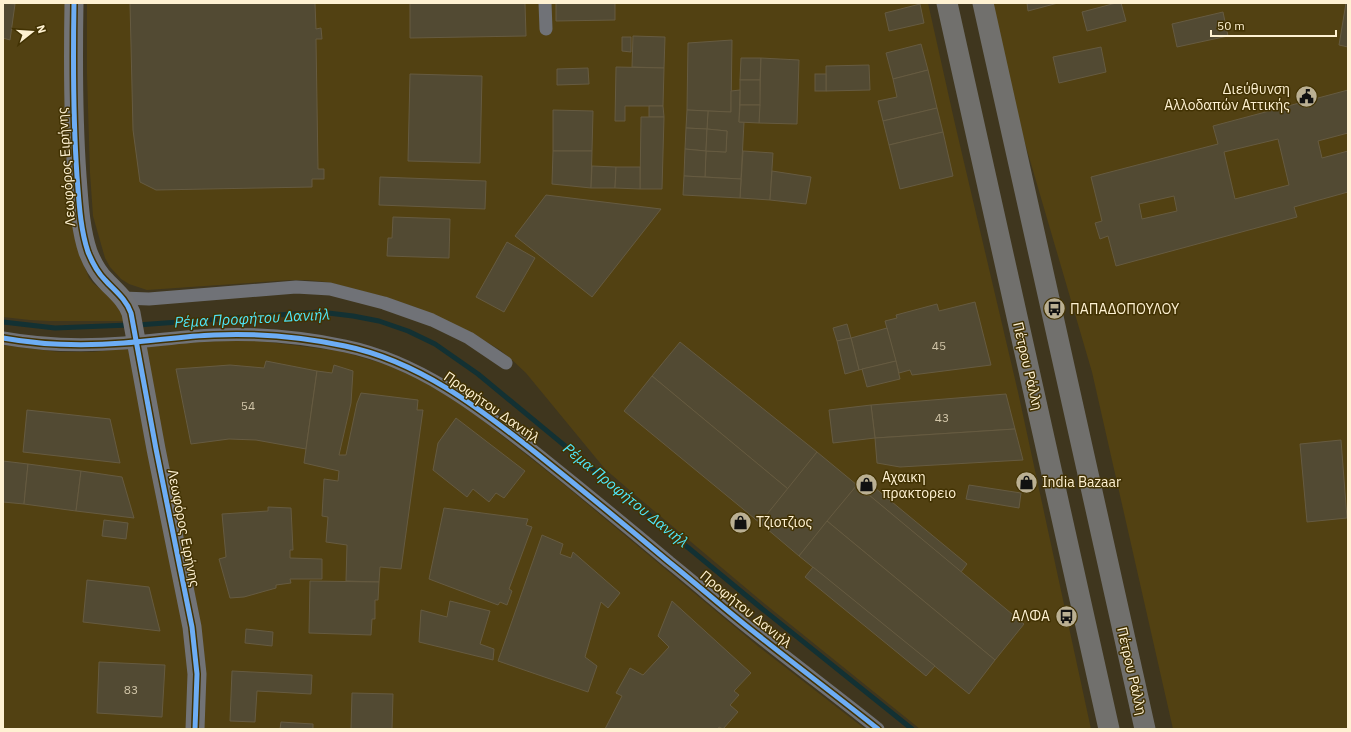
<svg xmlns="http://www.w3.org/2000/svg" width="1351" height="732" font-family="'IBM Plex Sans',sans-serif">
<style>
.built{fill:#524112}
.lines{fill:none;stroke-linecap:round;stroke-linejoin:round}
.stream{stroke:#133133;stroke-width:5}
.building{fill:#524a33;stroke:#665b41;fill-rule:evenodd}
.street{stroke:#707277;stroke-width:13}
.secondary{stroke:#727376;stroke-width:19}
.primary{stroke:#71706d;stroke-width:21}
.cycleway-casing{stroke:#423203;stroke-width:8}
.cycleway{stroke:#6dadf4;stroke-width:5}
.labels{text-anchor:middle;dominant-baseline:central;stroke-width:3;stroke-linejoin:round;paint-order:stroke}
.number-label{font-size:12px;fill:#d3c7aa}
.poi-label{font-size:14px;fill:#fef1d2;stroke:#423203;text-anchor:start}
.street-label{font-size:14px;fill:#fef1d2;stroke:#423203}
.water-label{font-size:15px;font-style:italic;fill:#4ee7fb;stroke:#423203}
</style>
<rect width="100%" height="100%" fill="#3f361e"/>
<!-- built -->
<g class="built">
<path d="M3,3h66l15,262 5,13 4,5 21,17 5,7 5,14h-75l-19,-1 -27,-3z"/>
<path d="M87,3h841l27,121 63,268 73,337h-171l-155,-125 -131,-110 -29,-25 -79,-96 -15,-14 -11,-9 -32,-19 -22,-10 -31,-14 -30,-10 -58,-15 -20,-2h-17l-143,10 -18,-6 -8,-5 -11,-12 -5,-9 -12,-42 -3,-43 -3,-99z"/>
<path d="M992,3h356v726h-175l-81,-357 -75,-256z"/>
<path d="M220,341h40l80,10 48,14 32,15 28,16 33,23 86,68 192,160 106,82h-862v-384l56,7h34l92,-10z"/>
</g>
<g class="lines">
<!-- stream -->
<g class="stream">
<path d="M3,322l52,6 74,-3"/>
<path d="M137,325l183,-13 33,4 26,5 29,10 27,13 43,30 282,233 152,122"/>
</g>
</g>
<!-- building -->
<g class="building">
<path d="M3,3l12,1 -5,36 -7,-2z"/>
<path d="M130,3h185l1,26 5,-1 1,11h-6l2,130h6v10h-12v8l-156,3 -16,-8 -7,-52z"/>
<path d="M410,3h115l1,33 -116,2z"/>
<path d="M556,3h59v17l-59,1z"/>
<path d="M1027,3h31l-30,8z"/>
<path d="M1116,3h5l5,18 -39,10 -5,-19z"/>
<path d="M1346,3h2v44l-9,-2z"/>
<path d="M920,4l4,19 -35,8 -4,-18z"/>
<path d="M1223,12l5,24 -51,11 -5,-23z"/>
<path d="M633,36l32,1 -1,31 -32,-1z"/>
<path d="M622,37h9v15l-9,-1z"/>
<path d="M732,40l-1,72 -44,-2 1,-67z"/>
<path d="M921,44l7,26 -35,9 -7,-26z"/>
<path d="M1101,47l5,25 -47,11 -6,-26z"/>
<path d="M741,58h20l-1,22h-20z"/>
<path d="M761,58l38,2 -2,64 -38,-1z"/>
<path d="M869,65l1,25 -44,1v-25z"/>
<path d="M616,67l48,1 -1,38h-38v15h-10z"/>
<path d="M588,68l1,16 -32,1v-16z"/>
<path d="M928,70l9,38 -54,13 -5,-20 19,-4 -4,-18z"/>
<path d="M410,74l72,2 -2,87 -72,-2z"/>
<rect x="815" y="74" width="11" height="17"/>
<rect x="740" y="80" width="20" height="25"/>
<path d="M740,90l-1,32h5l-3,57 -36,-2 1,-26 20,1 1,-21 -20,-2 1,-18 23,1v-21z"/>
<path d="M1348,90v43l-30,8 4,17 26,-7v41l-54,15 3,10 -181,49 -8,-30 -8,3 -5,-16 7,-2 -11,-44 127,-33 -5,-18zM1278,139l11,46 -54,14 -11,-47zM1174,196l3,15 -35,8 -3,-15z"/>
<path d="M740,105h20l-1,18 -20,-1z"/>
<path d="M649,106h14l1,11h-15z"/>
<path d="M937,108l6,24 -54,13 -6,-24z"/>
<path d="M553,110l40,1 -1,40h-39z"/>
<path d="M687,110l21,1 -1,18 -21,-1z"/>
<path d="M641,117h23l-2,72h-22z"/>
<path d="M686,128l21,1 -1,22 -21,-2z"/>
<path d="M707,129l20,2 -1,21 -20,-1z"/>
<path d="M943,132l10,44 -53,13 -11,-44z"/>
<path d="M685,149l21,2 -1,26 -21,-1z"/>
<path d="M553,151h39l-1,37 -39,-4z"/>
<path d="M743,151l30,2 -3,47 -30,-2z"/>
<path d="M592,166l24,1 -1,21h-24z"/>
<path d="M616,167h24v22l-25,-1z"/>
<path d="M772,171l39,6 -5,27 -36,-4z"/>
<path d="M684,176l57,3 -1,19 -57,-3z"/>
<path d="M380,177l106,4 -1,28 -106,-4z"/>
<path d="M546,195l115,14 -69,88 -77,-61z"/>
<path d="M393,217l57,2 -1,39 -62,-2 1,-18h4z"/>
<path d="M507,242l28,16 -31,54 -28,-15z"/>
<path d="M975,302l16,63 -79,10 -2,-5 -11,3 -14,-52 12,-3 -1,-3 41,-11 2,7z"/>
<path d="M847,324l4,14 -14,3 -4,-13z"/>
<path d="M887,328l9,33 -37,9 -8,-32z"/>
<path d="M851,338l8,32 -14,4 -8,-33z"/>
<path d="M680,342l137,110 -29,37 -136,-113z"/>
<path d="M266,361l51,10 -11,78 -50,-9 -27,-1 -38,5 -15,-75 54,-4 34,3z"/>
<path d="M896,361l4,18 -33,8 -5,-18z"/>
<path d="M334,365l19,6 -2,32 -12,52h7l11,-52 4,-10 57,7 -1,10h6l-22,159 -21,-2 -1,15 -33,-1 1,-36 -21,-3 2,-25 -6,-1 2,-37 14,2 1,-10 -35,-8 13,-92 15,2z"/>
<path d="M652,376l136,113 -28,34 -136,-112z"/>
<path d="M1006,394l9,35 -140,9 -4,-33z"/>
<path d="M871,405l4,33 -42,5 -4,-33z"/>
<path d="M27,410l83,9 10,44 -97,-11z"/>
<path d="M456,418l69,53 -21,27 -8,-5 -7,9 -16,-13 -6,8 -34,-27 5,-27z"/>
<path d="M1015,429l8,31 -123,7 -23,-4 -2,-25z"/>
<path d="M1341,440l6,78 -40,4 -7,-78z"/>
<path d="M817,452l40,33 -58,71 -39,-33z"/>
<path d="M3,461l25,3 -4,40 -21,-2z"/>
<path d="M28,464l53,7 -5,40 -52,-7z"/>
<path d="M81,471l41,6 12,41 -58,-7z"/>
<path d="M863,478l104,86 -6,8 -104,-87z"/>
<path d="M857,485l167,139 -29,36 -168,-139z"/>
<path d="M969,485l52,8 -2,15 -53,-9z"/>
<path d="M268,507l23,1 2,42h-3v8l32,1v20h-32l1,4 -15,2v3l-32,9 -14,1 -11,-39 7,-2 -4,-43 46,-3z"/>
<path d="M444,508l84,11 -2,6 6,2 -23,62 3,2 -5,14 -7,-3 -2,3 -69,-26z"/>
<path d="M104,520l24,3 -2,16 -24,-3z"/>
<path d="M827,521l168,139 -26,34 -170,-138z"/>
<path d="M542,535l21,9 -3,10 11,4 2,-6 47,41 -12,15 -7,-6 -16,55 12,9 -9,26 -90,-31z"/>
<path d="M813,567l122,99 -9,10 -121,-99z"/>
<path d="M87,580l62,7 11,44 -77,-9z"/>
<path d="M310,581l69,1 -1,18h-3v19h-3l-1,16 -62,-2z"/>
<path d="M450,601l40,10 -10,33 14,5 -1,11 -74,-18 2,-32 26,7z"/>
<path d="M672,601l79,72 -17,18 5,4 -9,10 8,7 -15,17 -4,-2 -1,2h-113l17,-33 -6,-3 14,-25 13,7 26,-28 -11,-11z"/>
<path d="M246,629l27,3 -1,14 -27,-3z"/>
<path d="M99,662l66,3 -3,52 -65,-4z"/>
<path d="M232,671l80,4 -1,19 -54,-3 -2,31 -25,-1z"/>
<path d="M352,693l41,1 -1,35h-41z"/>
<path d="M281,722l32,2v5h-33z"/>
</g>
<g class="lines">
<!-- street -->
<g class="street">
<path d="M545,3l1,26"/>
<path d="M123,298l26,1 147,-12 34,2 54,14 48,17 37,18 37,25"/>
<path d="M3,338c38,7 82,8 121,5 30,-2 60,-7 90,-8 43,-2 88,2 131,11 73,15 133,61 191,107 45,36 89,72 133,109 30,24 59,50 90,74 39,31 79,61 119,93"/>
</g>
<!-- secondary -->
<path class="secondary" d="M74,3c-1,58 -1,115 3,173 2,25 3,52 11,76 4,10 9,20 17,28 10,11 21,19 26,33l25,136 36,178 5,47 -2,55"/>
<!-- primary -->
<g class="primary">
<path d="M947,3l162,726"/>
<path d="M983,3l162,726"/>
</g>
<defs>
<g id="cycleway">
<path d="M74,3c-1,58 -1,115 3,173 2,25 3,52 11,76 4,10 9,20 17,28 10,11 21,19 26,33l25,136 36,178 5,47 -2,55"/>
<path d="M3,338c38,7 82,8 121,5 30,-2 60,-7 90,-8 43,-2 88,2 131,11 73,15 133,61 191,107 45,36 89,72 133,109 30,24 59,50 90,74 39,31 79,61 119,93"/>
</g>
</defs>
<!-- cycleway casing -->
<use href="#cycleway" class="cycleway-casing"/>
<!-- cycleway -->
<use href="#cycleway" class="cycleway"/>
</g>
<!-- icons -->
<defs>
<symbol id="civic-disc" viewBox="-11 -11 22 22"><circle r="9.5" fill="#bbb093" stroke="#423203"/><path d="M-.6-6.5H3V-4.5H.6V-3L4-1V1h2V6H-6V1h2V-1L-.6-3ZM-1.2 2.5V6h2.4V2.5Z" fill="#111"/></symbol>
<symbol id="bus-disc" viewBox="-11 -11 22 22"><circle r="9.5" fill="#bbb093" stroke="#423203"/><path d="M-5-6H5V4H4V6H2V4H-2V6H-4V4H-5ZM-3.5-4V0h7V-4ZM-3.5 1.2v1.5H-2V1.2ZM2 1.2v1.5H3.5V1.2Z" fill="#111"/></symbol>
<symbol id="shop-disc" viewBox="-11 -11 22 22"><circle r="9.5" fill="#bbb093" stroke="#423203"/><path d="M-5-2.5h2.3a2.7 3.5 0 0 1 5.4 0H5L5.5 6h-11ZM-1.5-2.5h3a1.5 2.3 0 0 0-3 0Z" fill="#111"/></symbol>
</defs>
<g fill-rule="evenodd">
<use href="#civic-disc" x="1294" y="84" width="25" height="25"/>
<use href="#bus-disc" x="1042" y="296" width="25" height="25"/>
<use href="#shop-disc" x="1014" y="470" width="25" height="25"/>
<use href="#shop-disc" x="854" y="472" width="25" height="25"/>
<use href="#shop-disc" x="728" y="510" width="25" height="25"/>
<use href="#bus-disc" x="1054" y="604" width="25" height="25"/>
</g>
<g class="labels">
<!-- number labels -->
<g class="number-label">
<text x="939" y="345">45</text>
<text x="248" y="405">54</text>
<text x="942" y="417">43</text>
<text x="131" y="689">83</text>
</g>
<!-- poi labels -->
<g class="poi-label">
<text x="1290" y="89" text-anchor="end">Διεύθυνση<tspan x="1290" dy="16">Αλλοδαπών Αττικής</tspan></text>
<text x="1070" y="309">ΠΑΠΑΔΟΠΟΥΛΟΥ</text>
<text x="882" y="477">Αχαικη<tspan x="882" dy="16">πρακτορειο</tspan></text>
<text x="1042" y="482">India Bazaar</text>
<text x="756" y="522">Τζιοτζιος</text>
<text x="1050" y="616" text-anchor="end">ΑΛΦΑ</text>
</g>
<!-- street labels -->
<g class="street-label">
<text transform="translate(66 167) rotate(-94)">Λεωφόρος Ειρήνης</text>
<text transform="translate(1028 366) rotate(77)">Πέτρου Ράλλη</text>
<text transform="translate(492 407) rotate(35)">Προφήτου Δανιήλ</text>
<text transform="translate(184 528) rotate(79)">Λεωφόρος Ειρήνης</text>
<text transform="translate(746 609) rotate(39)">Προφήτου Δανιήλ</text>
<text transform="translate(1132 671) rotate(77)">Πέτρου Ράλλη</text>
</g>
<!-- water labels -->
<g class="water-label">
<text transform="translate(252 318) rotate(-3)">Ρέμα Προφήτου Δανιήλ</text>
<text transform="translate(626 495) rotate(39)">Ρέμα Προφήτου Δανιήλ</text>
</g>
</g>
<!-- border -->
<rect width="1351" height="732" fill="none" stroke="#fef1d2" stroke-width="8"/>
<!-- north arrow -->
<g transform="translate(32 32) rotate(73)" stroke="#423203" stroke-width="3" paint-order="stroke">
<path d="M0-3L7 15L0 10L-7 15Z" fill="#fef1d2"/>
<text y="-6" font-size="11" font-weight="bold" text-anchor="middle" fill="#fef1d2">N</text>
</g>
<!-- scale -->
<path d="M1211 30v6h125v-6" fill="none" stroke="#fef1d2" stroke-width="2"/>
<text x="1217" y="30" font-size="12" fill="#fef1d2" stroke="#423203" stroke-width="3" paint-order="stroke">50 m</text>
</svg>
